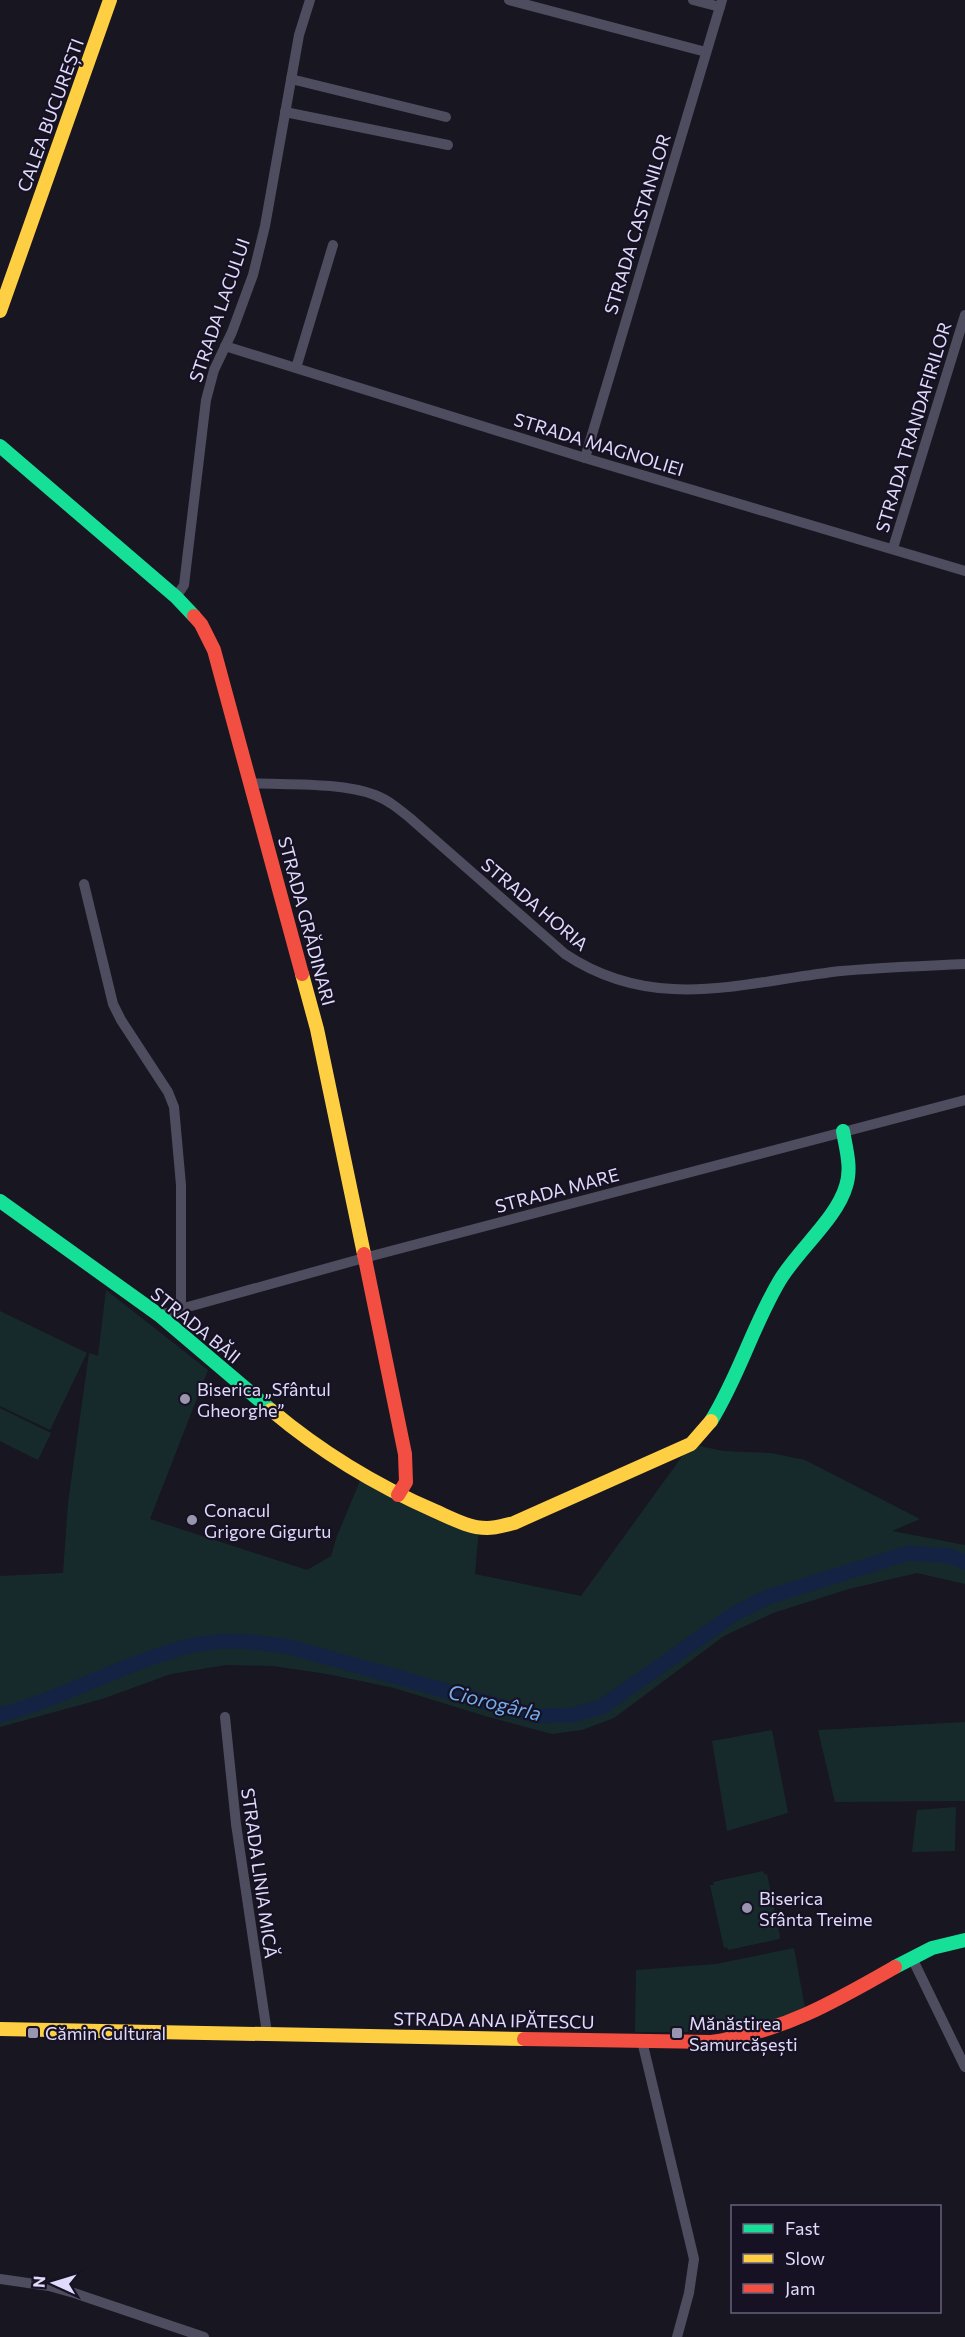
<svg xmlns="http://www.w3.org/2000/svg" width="965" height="2337" font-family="Commissioner,sans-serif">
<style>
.green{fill:#162a2c}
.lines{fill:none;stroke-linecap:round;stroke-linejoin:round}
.river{stroke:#142343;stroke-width:15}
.street{stroke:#4e4c5f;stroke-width:10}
.fast{stroke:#16e098;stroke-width:14}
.slow{stroke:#ffcf43;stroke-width:14}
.jam{stroke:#f24e42;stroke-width:14}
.poi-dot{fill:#9a95ae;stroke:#161224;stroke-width:2}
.labels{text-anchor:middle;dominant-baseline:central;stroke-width:4.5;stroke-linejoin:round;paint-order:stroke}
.street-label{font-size:18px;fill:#e0dafb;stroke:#161224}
.poi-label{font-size:18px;fill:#e0dafb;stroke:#161224;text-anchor:start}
.water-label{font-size:20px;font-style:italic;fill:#73aeef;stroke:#161224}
</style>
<rect width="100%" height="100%" fill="#181620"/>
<!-- green -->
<g class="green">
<path d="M106,1290l102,80 -58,149 157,51 24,-14 6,-20 25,-60 117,51 -4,47 106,22 110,-152 32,7 48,2 34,7 115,59 -28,12 73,14v39l-48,-11 -68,16 -76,24 -49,23 -110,82 -32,12 -30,4 -67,-18 -91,-28 -67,-14 -54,-8 -47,-1 -55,9 -69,25 -102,28v-151l63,-3 5,-70 21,-150 9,3z"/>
<path d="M0,1311l87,42 -37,77 -50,-24z"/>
<path d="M0,1408l51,25 -13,27 -38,-19z"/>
<path d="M965,1722v79l-130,1 -17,-72z"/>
<path d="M772,1730l16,83 -61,18 -15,-90z"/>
<path d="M956,1807l-1,44 -43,1 5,-42z"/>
<path d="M763,1871l1,3h3l13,62 -1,3 -51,11 -1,-3 -3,1 -14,-63h4l-1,-3z"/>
<path d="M794,1948l11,60 -47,20 -43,4h-80l1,-62 80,-6z"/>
</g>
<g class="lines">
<!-- river -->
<path class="river" d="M0,1715c65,-17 125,-53 190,-69 33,-8 67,-4 100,1l246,69 36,-1 30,-8 132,-93 34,-17 140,-44 42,3 15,6"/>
<!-- street -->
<g class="street">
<path d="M509,0l197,52"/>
<path d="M693,0l27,7"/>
<path d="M291,79l155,38"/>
<path d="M285,112l163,33"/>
<path d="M225,346l360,112 380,113"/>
<path d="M296,368l37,-123"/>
<path d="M585,458l137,-458"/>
<path d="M893,548l72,-233"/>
<path d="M176,597l8,-12 22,-185 8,-30 18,-38 21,-57 12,-49 34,-191 11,-35"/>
<path d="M250,783c37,2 92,-1 125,12 13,5 24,14 35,23l155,136c90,60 178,28 276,17 41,-4 83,-5 124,-7"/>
<path d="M84,884l29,120 8,16 47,72 6,15 7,78v124"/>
<path d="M159,1315l205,-57 601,-158"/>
<path d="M225,1717l11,107 31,209"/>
<path d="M912,1958l53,109"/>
<path d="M642,2041l52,218 -5,34 -12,44"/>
<path d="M0,2279l49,7 25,7 130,44"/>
</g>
<!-- fast -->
<g class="fast">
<path d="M0,446l176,151 18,19"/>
<path d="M0,1201l159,114 112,95"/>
<path d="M711,1421c28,-45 42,-96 69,-141 18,-30 57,-62 66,-94 6,-18 0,-37 -3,-55"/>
<path d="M895,1967l37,-19 33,-8"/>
</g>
<!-- slow -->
<g class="slow">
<path d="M0,311l110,-311"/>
<path d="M302,974l15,55 47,225"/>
<path d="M271,1410c50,42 104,75 164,101 16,7 34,17 52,17 9,0 18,-3 27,-5l177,-79 20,-23"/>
<path d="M0,2029l524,10"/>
</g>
<!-- jam -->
<g class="jam">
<path d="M194,616l7,8 13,26 88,324"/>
<path d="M364,1254l41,200 1,28 -8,13"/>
<path d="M524,2039l187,3c71,-10 123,-40 184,-75"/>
</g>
</g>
<!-- markers -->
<g class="poi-dot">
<circle cx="185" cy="1399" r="6"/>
<circle cx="192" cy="1520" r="6"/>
<circle cx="747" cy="1908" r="6"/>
<rect x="27" y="2027" width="12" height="12" rx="3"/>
<rect x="671" y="2027" width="12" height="12" rx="3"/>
</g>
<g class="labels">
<!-- street labels -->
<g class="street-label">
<text transform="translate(50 115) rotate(-70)">CALEA BUCUREȘTI</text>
<text transform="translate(637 224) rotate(-73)">STRADA CASTANILOR</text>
<text transform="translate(219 310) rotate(-71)">STRADA LACULUI</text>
<text transform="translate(913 427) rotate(-73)">STRADA TRANDAFIRILOR</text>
<text transform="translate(599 444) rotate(17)">STRADA MAGNOLIEI</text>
<text transform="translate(535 904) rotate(40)">STRADA HORIA</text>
<text transform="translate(307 921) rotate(75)">STRADA GRĂDINARI</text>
<text transform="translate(557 1190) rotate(-15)">STRADA MARE</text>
<text transform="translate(196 1325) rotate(39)">STRADA BĂII</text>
<text transform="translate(260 1873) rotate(82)">STRADA LINIA MICĂ</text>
<text transform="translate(494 2020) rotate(1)">STRADA ANA IPĂTESCU</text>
</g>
<!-- poi labels -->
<g class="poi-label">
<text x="197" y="1389">Biserica „Sfântul<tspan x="197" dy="21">Gheorghe”</tspan></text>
<text x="204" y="1510">Conacul<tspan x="204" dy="21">Grigore Gigurtu</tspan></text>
<text x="759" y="1898">Biserica<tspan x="759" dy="21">Sfânta Treime</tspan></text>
<text x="689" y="2023">Mănăstirea<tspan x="689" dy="21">Samurcășești</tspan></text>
<text x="45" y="2033">Cămin Cultural</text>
</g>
<!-- water labels -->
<g class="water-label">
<text transform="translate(495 1702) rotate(14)">Ciorogârla</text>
</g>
</g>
<!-- legend -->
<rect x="731" y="2205" width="210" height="108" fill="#161224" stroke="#67627a" stroke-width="1.5"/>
<rect x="743" y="2224" width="30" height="9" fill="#16e098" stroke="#67627a" stroke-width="1.5"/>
<text x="785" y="2235" font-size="18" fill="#e0dafb">Fast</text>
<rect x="743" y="2254" width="30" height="9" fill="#ffcf43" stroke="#67627a" stroke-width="1.5"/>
<text x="785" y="2265" font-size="18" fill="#e0dafb">Slow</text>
<rect x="743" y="2284" width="30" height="9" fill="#f24e42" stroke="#67627a" stroke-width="1.5"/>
<text x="785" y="2295" font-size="18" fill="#e0dafb">Jam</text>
<!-- north arrow -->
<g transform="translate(54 2283) rotate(274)" stroke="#161224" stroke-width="4.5" paint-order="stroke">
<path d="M0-4.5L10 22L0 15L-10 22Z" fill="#e0dafb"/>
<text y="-9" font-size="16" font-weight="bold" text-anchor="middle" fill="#e0dafb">N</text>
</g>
</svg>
